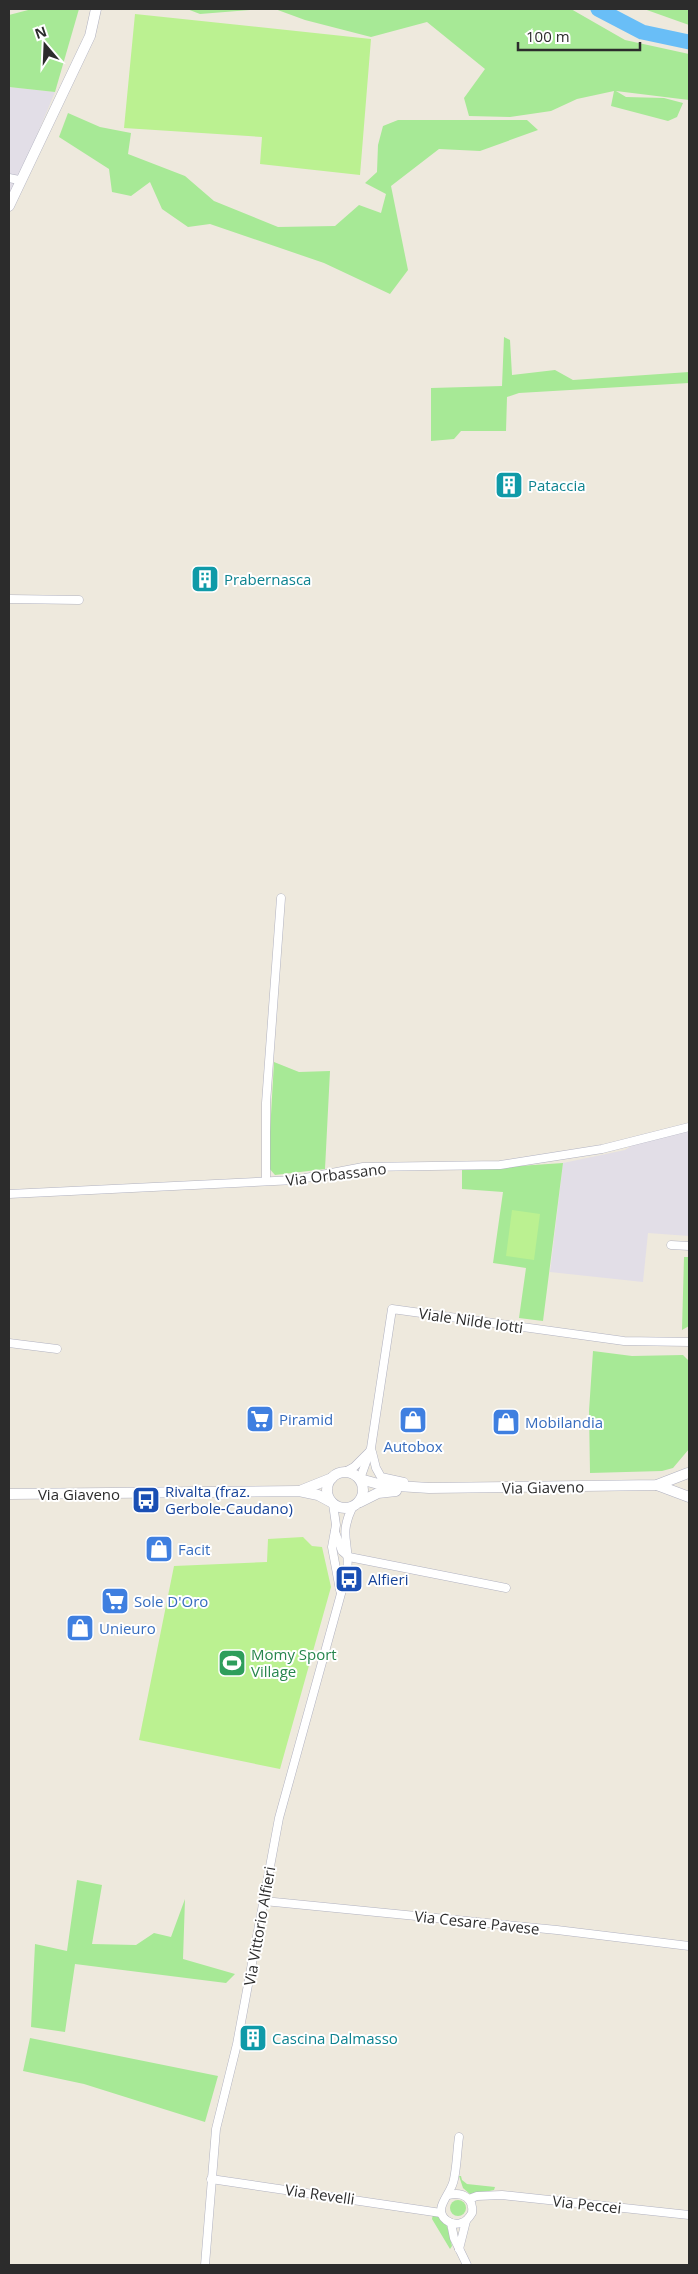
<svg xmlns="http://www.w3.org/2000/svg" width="698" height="2274" font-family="'Open Sans',sans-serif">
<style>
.industrial{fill:#e2dee7}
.green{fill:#a7e996}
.pitch{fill:#bbf191}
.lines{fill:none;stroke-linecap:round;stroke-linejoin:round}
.river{stroke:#69bef7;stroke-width:15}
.street-casing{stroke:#b1b2c0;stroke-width:9}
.secondary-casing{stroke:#b1b2c0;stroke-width:11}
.street{stroke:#fff;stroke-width:8}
.secondary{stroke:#fff;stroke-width:10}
.labels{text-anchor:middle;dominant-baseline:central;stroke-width:4;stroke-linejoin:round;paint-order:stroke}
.culture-label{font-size:15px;fill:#0d838f;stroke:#fff;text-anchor:start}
.street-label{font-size:15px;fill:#2c2c2c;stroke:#fff}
.shop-label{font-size:15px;fill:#366cbe;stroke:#fff;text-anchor:start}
.transit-label{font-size:15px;fill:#164399;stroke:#fff;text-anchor:start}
.leisure-label{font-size:15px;fill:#27864d;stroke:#fff;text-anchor:start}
</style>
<rect width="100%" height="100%" fill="#eee9dd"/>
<!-- industrial -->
<g class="industrial">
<path d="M9,87l46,5 -46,110z"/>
<path d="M689,1130v106l-41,-3 -5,49 -93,-10 13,-109 62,-13 16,-10z"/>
</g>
<!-- green -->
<g class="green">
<path d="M32,9h47l-24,83 -46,-5v-72z"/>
<path d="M187,9h74l-61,5z"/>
<path d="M275,9h296l54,31 64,14v46l-73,-9 10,6 38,1 19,5 -6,14 -9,4 -57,-15 3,-15 -37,8 -26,12 -41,6 -41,-1 -5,-18 21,-29 -58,-47 -56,15 -66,-17z"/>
<path d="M644,9h45v16z"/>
<path d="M68,113l32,14 31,6 -3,21 57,22 29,25 64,26 57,-1 24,-21 22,8 5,-19 -21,-11 12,-11 1,-27 5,-19 15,-6h129l11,10 -58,21 -41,-2 -48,37 17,84 -18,24 -66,-31 -114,-39 -22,3 -26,-18 -12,-27 -19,14 -19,-4 -3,-23 -50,-32z"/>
<path d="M504,337l6,3 2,35 43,-5 18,10 116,-8v11l-170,10 -12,4 -1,34h-45l-7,8 -23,2v-53l71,-2z"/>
<path d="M274,1062l25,10 31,-1 -5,98 -50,6 -7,-8z"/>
<path d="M563,1163l-20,158 -24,-3 7,-50 -33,-5 10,-71 -41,-3v-19z"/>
<path d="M684,1257h5v69l-7,4z"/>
<path d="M593,1351l39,5 51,-1 6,6v88l-16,19 -11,3 -72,2 -1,-62z"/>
<path d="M77,1880l25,5 -10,59 44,1 18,-12 17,4 14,-38 -2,60 52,15 -9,9 -151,-19 -10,68 -34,-5 4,-83 32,7z"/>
<path d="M30,2038l188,38 -13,46 -121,-38 -61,-13z"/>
<path d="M459,2176h2l1,4 5,4 28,3 -1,3 -23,5 -8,-7z"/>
<circle cx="458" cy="2208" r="8"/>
<path d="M433,2214c15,6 16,17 19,32l-2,3 -18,-30z"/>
</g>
<!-- pitch -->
<g class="pitch">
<path d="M135,14l236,25 -11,136 -100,-11 2,-27 -138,-9z"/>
<path d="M512,1210l28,4 -6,46 -28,-4z"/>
<path d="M303,1537l9,9 10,1 9,40 -51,182 -141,-29 35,-174 93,-4 1,-23z"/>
</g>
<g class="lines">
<!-- river -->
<path class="river" d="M598,9l44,23 47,10"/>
<defs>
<g id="street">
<path d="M9,178l10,2"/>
<path d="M9,599l70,1"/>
<path d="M266,1181v-78l15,-205"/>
<path d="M9,1194l286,-14 68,-13 137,-2 102,-16 87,-22"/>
<path d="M671,1245l18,1"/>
<path d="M9,1343l48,6"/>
<path d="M372,1452l4,16 5,9 23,5"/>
<path d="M345,1472l9,-5 15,-15"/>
<path d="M360,1479l11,-31 21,-139 232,32 65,1"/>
<path d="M333,1504l3,21 -4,22 8,43"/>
<path d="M335,1532l7,19 7,6 157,31"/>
<path d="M264,1901l293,29 132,16"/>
<path d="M211,2179l230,34"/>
<path d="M449,2195c14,-4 25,4 23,18 -3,5 -6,9 -11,10 -6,2 -11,0 -15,-3 -14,-12 6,-26 8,-41 3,-14 3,-28 5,-42"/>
<path d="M469,2199l8,-3 25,-1 187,20"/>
<path d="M451,2223l3,15 13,27"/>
<path d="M459,2249l7,-28"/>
<path d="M205,2265l11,-136 21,-85 42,-226 68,-246c4,-28 -9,-35 5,-64"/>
</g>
<g id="secondary">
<path d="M9,206l81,-170 6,-27"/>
<circle cx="345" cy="1490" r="18"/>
<path d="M360,1479l22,6 47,3 228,-3 31,-12"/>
<path d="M657,1485l32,12"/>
<path d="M302,1490l30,-12"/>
<path d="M9,1494l290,-3 19,4 13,7"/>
<path d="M360,1502l18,-9 18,-2"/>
</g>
</defs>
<!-- street casing -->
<use href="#street" class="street-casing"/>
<!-- secondary casing -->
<use href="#secondary" class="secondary-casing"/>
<!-- street -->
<use href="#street" class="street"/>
<!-- secondary -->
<use href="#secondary" class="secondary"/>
</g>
<!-- icons -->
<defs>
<symbol id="building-square" viewBox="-11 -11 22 22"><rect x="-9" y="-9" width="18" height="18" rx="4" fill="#0f9aa8" stroke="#fff"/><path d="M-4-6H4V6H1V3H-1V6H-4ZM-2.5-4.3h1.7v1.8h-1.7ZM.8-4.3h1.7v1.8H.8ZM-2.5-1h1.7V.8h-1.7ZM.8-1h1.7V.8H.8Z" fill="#fff"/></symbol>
<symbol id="supermarket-square" viewBox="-11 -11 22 22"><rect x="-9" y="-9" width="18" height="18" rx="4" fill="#3f7fe0" stroke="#fff"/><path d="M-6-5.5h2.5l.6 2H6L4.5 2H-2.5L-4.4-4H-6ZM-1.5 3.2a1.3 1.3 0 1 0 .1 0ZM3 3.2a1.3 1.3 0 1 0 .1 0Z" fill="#fff"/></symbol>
<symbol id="shop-square" viewBox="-11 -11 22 22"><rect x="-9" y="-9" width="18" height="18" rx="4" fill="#3f7fe0" stroke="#fff"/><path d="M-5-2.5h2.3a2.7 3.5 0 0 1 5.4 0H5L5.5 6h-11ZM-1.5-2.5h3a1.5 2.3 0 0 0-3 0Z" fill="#fff"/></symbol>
<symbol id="bus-square" viewBox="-11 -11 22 22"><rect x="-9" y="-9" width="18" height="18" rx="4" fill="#1a4fb4" stroke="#fff"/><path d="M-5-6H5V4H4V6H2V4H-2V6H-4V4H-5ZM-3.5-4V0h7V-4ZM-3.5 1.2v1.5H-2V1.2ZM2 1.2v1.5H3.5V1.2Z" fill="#fff"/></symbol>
<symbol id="stadium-square" viewBox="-11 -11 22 22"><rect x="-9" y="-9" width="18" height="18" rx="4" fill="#2e9e5b" stroke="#fff"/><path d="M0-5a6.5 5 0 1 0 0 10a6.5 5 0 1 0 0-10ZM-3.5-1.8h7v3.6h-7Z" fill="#fff"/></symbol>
</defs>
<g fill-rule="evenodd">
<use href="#building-square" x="493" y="469" width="32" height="32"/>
<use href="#building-square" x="189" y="563" width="32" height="32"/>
<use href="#supermarket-square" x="244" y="1403" width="32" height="32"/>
<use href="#shop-square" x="397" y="1404" width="32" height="32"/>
<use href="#shop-square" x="490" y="1406" width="32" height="32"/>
<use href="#bus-square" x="130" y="1484" width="32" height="32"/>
<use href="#shop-square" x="143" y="1533" width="32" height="32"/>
<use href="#bus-square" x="333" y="1563" width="32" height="32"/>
<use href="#supermarket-square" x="99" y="1585" width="32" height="32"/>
<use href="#shop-square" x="64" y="1612" width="32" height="32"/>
<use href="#stadium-square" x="216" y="1647" width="32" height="32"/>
<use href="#building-square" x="237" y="2022" width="32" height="32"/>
</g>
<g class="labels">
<!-- culture labels -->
<g class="culture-label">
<text x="528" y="485">Pataccia</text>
<text x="224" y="579">Prabernasca</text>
<text x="272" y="2038">Cascina Dalmasso</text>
</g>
<!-- street labels -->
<g class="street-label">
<text transform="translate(336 1174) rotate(-7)">Via Orbassano</text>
<text transform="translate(471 1320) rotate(8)">Viale Nilde Iotti</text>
<text transform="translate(543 1487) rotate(-1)">Via Giaveno</text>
<text x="79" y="1494">Via Giaveno</text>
<text transform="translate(477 1922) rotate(6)">Via Cesare Pavese</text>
<text transform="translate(259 1926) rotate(-80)">Via Vittorio Alfieri</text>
<text transform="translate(320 2194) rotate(8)">Via Revelli</text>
<text transform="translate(587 2204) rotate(6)">Via Peccei</text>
</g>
<!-- shop labels -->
<g class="shop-label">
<text x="279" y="1419">Piramid</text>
<text x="525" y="1422">Mobilandia</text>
<text x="413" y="1446" text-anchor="middle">Autobox</text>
<text x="178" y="1549">Facit</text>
<text x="134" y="1601">Sole D'Oro</text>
<text x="99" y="1628">Unieuro</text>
</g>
<!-- transit labels -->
<g class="transit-label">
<text x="165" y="1491">Rivalta (fraz.<tspan x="165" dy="17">Gerbole-Caudano)</tspan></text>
<text x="368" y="1579">Alfieri</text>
</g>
<!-- leisure labels -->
<g class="leisure-label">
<text x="251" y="1654">Momy Sport<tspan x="251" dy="17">Village</tspan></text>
</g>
</g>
<!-- border -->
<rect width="698" height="2274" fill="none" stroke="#2c2c2c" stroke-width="20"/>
<!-- north arrow -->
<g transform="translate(45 45) rotate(341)" stroke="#ffffff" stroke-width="4" paint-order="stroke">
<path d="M0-4L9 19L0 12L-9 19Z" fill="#2c2c2c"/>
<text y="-8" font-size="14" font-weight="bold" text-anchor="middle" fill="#2c2c2c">N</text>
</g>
<!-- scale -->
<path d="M518 42v8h122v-8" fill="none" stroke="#2c2c2c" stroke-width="2.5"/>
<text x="526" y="42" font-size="15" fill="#2c2c2c" stroke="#ffffff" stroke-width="4" paint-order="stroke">100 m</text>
</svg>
